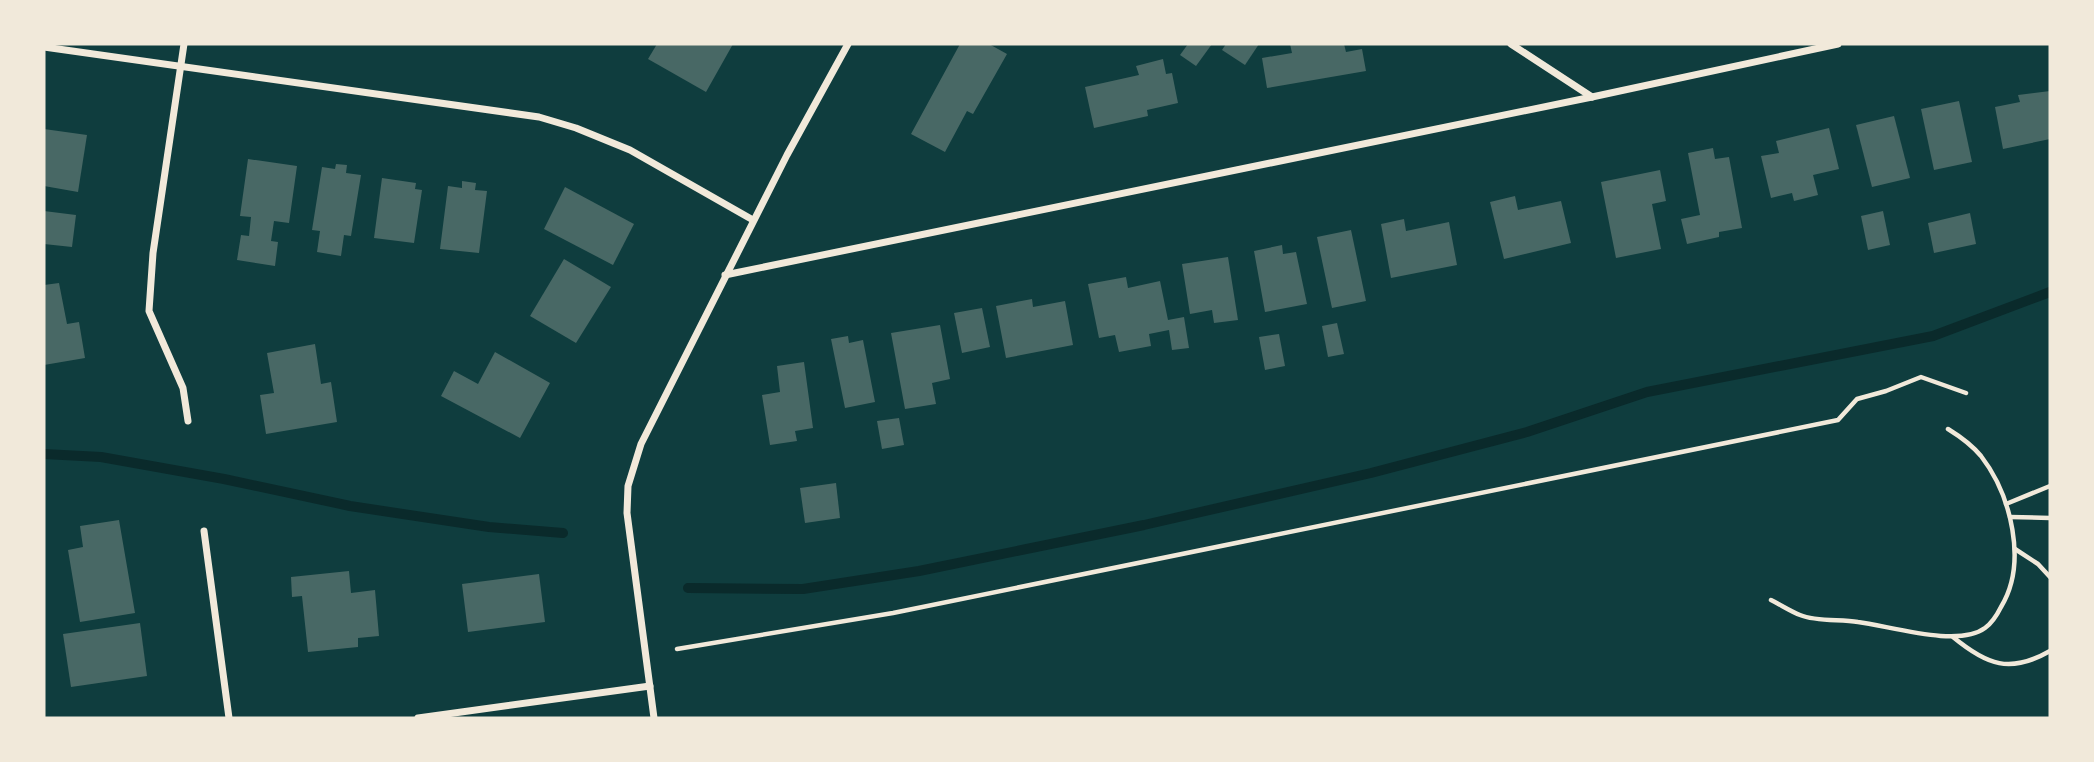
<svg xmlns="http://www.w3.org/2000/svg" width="2094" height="762" font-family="'Sofia Sans Condensed',sans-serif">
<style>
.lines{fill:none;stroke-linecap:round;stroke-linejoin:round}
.stream{stroke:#0a2a2b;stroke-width:10}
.building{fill:#486865}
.path{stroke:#f1e9da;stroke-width:4.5}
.minor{stroke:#f1e9da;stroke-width:7}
</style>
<rect width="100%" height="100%" fill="#0f3d3e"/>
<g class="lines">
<!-- stream -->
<g class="stream">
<path d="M44,454l57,3 123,22 126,27 139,21 74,6"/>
<path d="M688,588l115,1 116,-18 225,-46 227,-52 156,-41 120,-40 286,-56 117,-44"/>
</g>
</g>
<!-- building -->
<g class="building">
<path d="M657,44h76l-27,48 -58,-33z"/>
<path d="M960,44h29l18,10 -34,60 -6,-3 -22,41 -34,-18z"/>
<path d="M1188,44h24l-16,22 -16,-11z"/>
<path d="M1226,44h33l-14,21 -23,-15z"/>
<path d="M1290,44h54l2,8 16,-3 4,22 -99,17 -5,-30 30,-5z"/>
<path d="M1163,59l3,15 6,-1 6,30 -31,7 1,6 -54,12 -9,-41 54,-12 -3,-9z"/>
<path d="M2050,91v48l-47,10 -8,-42 25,-5 -2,-7z"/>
<path d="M1959,101l13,61 -38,8 -13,-61z"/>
<path d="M1894,116l16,62 -38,9 -16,-62z"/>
<path d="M1829,128l10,41 -26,6 5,20 -24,6 -2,-8 -21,5 -10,-42 18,-3 -3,-12z"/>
<path d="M44,129l43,6 -9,57 -34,-6z"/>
<path d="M1713,148l2,11 14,-2 13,71 -23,4v5l-32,7 -6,-25 19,-4 -12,-62z"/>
<path d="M248,159l49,7 -8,57 -15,-2 -3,20 7,1 -3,24 -38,-6 4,-25 8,1 2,-19 -11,-1z"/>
<path d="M336,164l11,1 -1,8 15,2 -10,61 -7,-1 -3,21 -24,-4 3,-21 -8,-1 10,-63 13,2z"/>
<path d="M1660,170l6,31 -14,3 9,45 -45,9 -15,-76z"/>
<path d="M382,178l34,5 -1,6 7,1 -8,53 -40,-5z"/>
<path d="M462,181l14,2 -1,7 12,1 -8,62 -39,-4 8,-63 14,2z"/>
<path d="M565,187l69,37 -21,41 -69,-36z"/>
<path d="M1515,196l3,14 43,-9 10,42 -67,16 -14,-57z"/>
<path d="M44,211l32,4 -4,32 -28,-3z"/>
<path d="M1883,211l7,34 -22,5 -7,-34z"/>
<path d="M1970,213l6,31 -42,9 -6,-30z"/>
<path d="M1404,219l2,12 43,-9 8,43 -66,13 -10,-54z"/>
<path d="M1351,230l15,71 -34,7 -15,-71z"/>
<path d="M1282,245l1,9 13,-2 11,52 -42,8 -11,-61z"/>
<path d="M1228,257l10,63 -24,3 -2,-13 -22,4 -8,-50z"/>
<path d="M564,259l47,28 -35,56 -46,-27z"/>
<path d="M1126,277l2,11 32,-7 8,39 16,-3 5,31 -17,2 -3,-20 -20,4 2,12 -32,6 -4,-17 -16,3 -11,-54z"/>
<path d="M59,283l8,41 12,-2 6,36 -41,7v-80z"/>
<path d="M1032,299l1,8 32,-6 8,44 -67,13 -10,-52z"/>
<path d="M982,308l8,39 -28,6 -8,-40z"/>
<path d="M1337,323l7,31 -16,3 -6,-31z"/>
<path d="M940,325l10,54 -18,4 4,21 -31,5 -14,-76z"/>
<path d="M1279,334l6,32 -20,4 -6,-33z"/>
<path d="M848,336l1,7 14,-3 12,62 -30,6 -14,-69z"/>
<path d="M315,344l6,40 10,-2 6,40 -71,12 -6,-39 14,-2 -7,-40z"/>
<path d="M495,352l55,31 -30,55 -79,-42 13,-25 24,13z"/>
<path d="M804,362l9,66 -18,3 2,10 -27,4 -8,-50 18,-3 -3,-26z"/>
<path d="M899,418l5,27 -22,4 -5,-28z"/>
<path d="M836,483l4,35 -35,5 -5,-35z"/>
<path d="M119,520l16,93 -55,9 -12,-72 15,-3 -3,-21z"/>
<path d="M349,571l2,22 24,-3 4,46 -21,2v9l-50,5 -6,-56 -10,1 -1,-20z"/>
<path d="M539,574l6,48 -77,10 -6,-48z"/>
<path d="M140,623l7,53 -76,11 -8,-53z"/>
</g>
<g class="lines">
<!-- path -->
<g class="path">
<path d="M2006,504l44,-18"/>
<path d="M2010,517l40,1"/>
<path d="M2015,549l23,15 12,13"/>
<path d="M1771,600c10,5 19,11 29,15 17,7 40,4 58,7 32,4 100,26 127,6 7,-5 12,-13 16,-21 27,-44 10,-112 -20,-151 -10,-12 -20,-19 -33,-27"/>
<path d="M1953,637c34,28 57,37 97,14"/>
<path d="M677,649l216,-36 945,-193 19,-21 29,-8 35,-14 45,16"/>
</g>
<!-- minor -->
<g class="minor">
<path d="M184,44l-31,209 -4,58 34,77 5,33"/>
<path d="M1511,44l81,53"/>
<path d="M44,47l495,70 37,11 54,22 123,70"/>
<path d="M725,275l867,-178 246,-53"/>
<path d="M204,531l25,187"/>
<path d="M418,718l232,-32"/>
<path d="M654,718l-27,-205 1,-27 13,-42 146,-289 61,-111"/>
</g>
</g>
<!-- border -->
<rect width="2094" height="762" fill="none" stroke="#f1e9da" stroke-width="91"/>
</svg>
